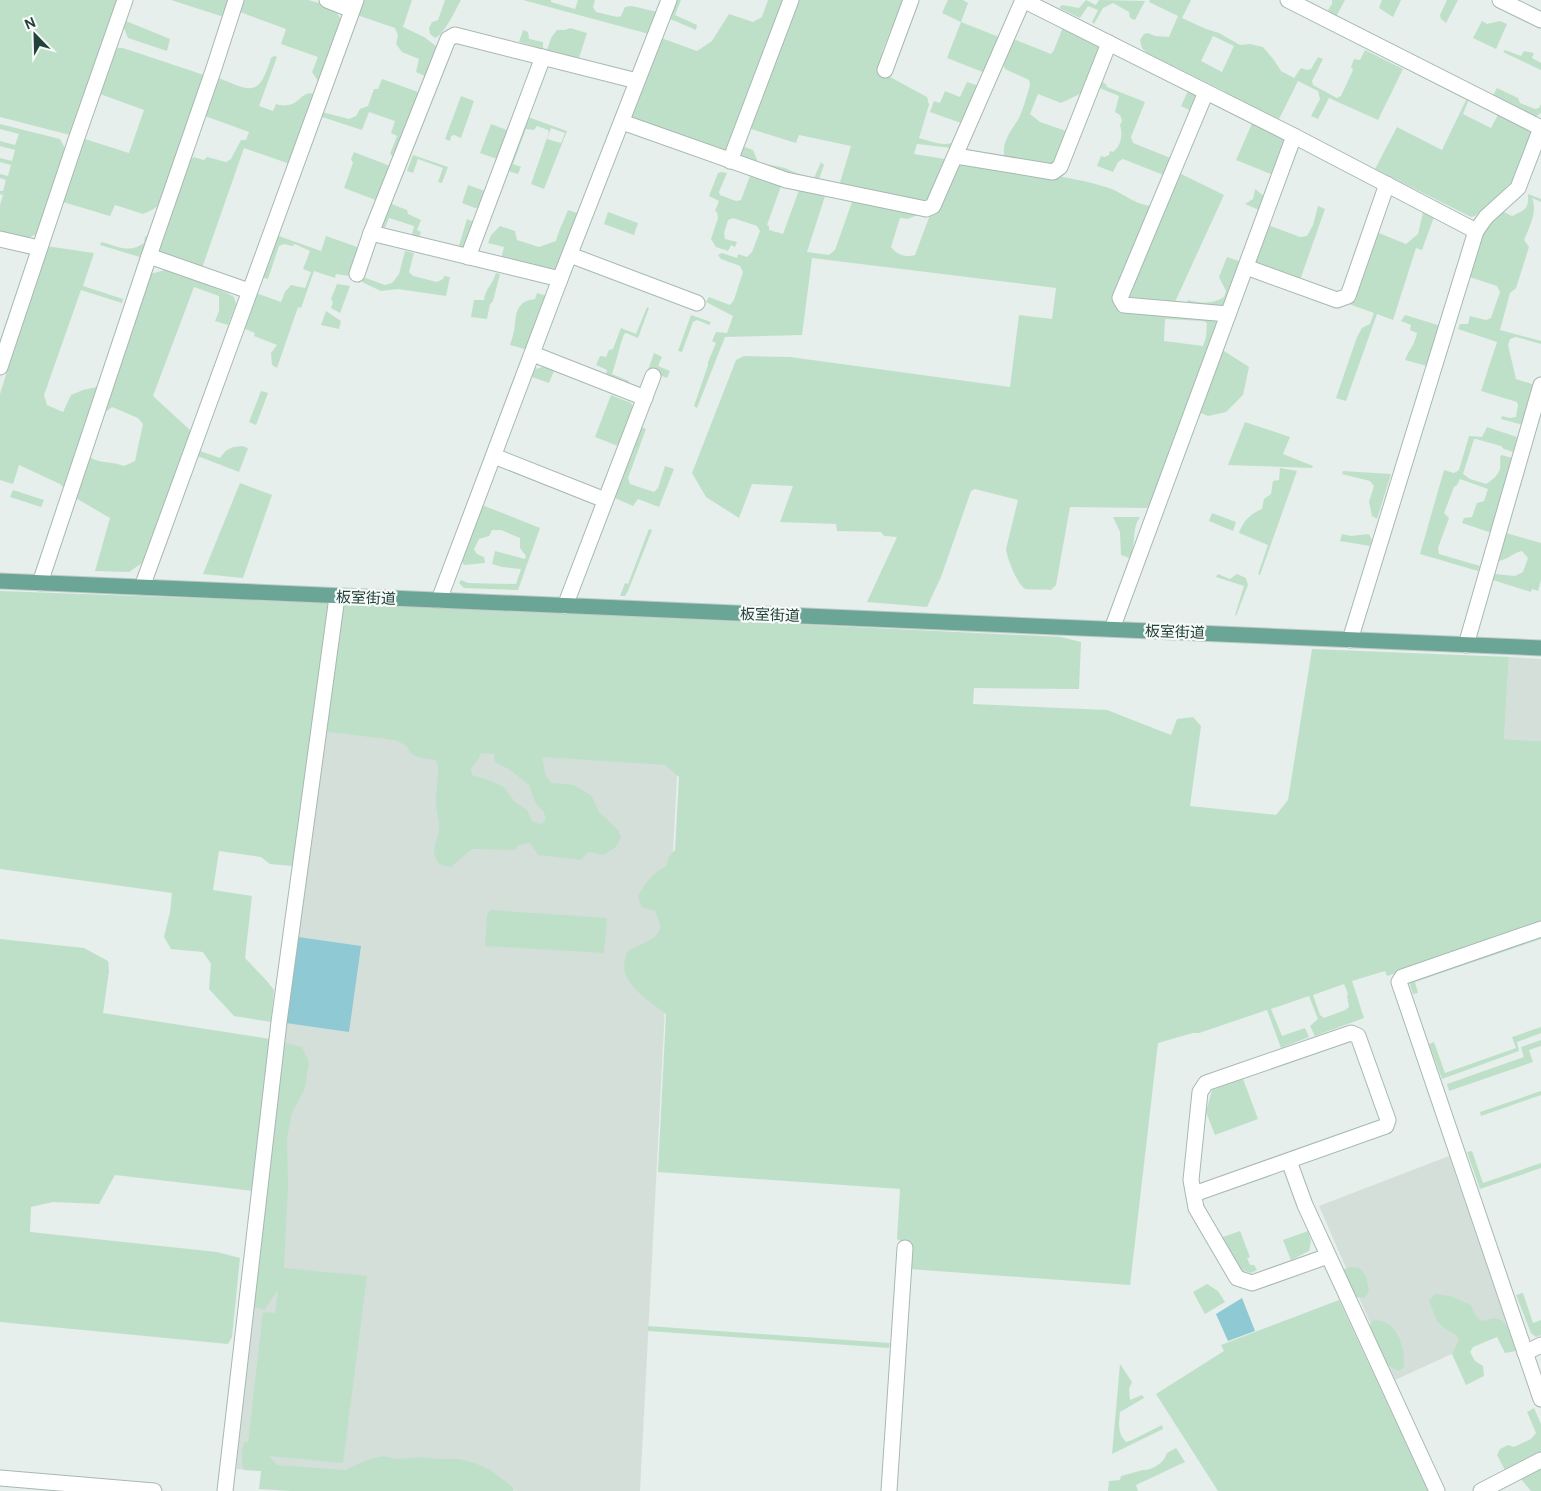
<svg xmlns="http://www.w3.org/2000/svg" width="1541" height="1491" font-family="'DM Sans','Noto Sans JP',sans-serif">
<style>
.built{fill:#d4dfda}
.green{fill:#bfe0c8;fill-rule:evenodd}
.water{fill:#8ec9d4}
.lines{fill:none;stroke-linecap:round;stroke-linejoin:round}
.minor-casing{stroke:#a8b8b2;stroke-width:17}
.major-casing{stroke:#c2cac8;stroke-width:17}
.minor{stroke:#fff;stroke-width:15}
.major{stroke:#6aa596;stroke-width:15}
.labels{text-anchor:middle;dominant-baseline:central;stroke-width:4.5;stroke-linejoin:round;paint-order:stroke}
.street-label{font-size:15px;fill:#24423a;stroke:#f7fbf9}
</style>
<rect width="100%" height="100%" fill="#e6efeb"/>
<!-- built -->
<g class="built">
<path d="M1509,657l32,2v82l-37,-2z"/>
<path d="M327,728l351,28 -38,735h-122l-282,-22 48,-446z"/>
<path d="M1449,1156l59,172 -113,52 -76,-174z"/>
</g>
<!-- green -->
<g class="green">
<path d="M0,0h121l-47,136 -74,-19z"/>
<path d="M171,0h61l-5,18z"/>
<path d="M244,0c19,0 45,0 64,0 10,2 30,9 33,20l-14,41 -9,20 -6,-9 6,-15 -37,-13 5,-15 -46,-17z"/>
<path d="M360,0h52l-9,27 21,10 12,9v5l-9,26 -11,-5 3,-13 -17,-7 -6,-8 2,-9 -3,-7 -38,-13z"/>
<path d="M445,0h16c-5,9 -17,35 -26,38l-5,-4 -1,-6 3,-6 6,-2z"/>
<path d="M523,0h28v2l24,7 3,-9h17l-2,7 3,5 21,5 4,-1 4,-9 7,-1 25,6 -8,22z"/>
<path d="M675,0h6l-6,15 22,10 -1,5 -28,-12z"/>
<path d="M768,0h137l-9,24 -4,3 -10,25 2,6 -5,13 48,26 2,8 -10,33c11,3 24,9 35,4l7,-19 -31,-11 4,-11 6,2 5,-12 15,6 7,-15 12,4 -27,62 -35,-4 -3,10 31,5v4l-18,38 -7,2 -81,-17 12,-40 -52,-11 -3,8 -45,-14 9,-28 -31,49 -5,4 -99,-33 36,-83 36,13 15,-10 17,-27 24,8 9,-5z"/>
<path d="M948,0h15l5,3 -7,19 38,15 -14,36 -38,-15 14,-36 -19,-9z"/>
<path d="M1086,0l10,5 3,-5 46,1 -10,19 -5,-2 -1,-6 -16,-9 -10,5 -9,16 -2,-2 6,-12 -10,-4 -8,12 -21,-10 3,-3 17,3z"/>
<path d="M1150,0h41l-9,18 24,11 13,4 21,12 10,-1 13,3 11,13 7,11 13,7 7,-10 6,2 4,-1 7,-12 5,2 -11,22 1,4 24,13 4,-2 12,-26 -2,-3 3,-8 6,1 5,-10 38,19 -25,51 -49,-22 -11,21 -7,-3 9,-17 -2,-8 -20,-10 -19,38c-18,-9 -43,-11 -55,-28l-77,-38 -5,-5 -2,-8 4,-6 4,-1 7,3 14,1 9,-21 -29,-14zM1213,36l21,10 -12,26 -21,-11z"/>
<path d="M1332,0h13l-9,17 -7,-4 -1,-3 4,-6z"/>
<path d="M1382,0h19l-8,17 -14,-9z"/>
<path d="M1447,0h11l-12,23 -5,-4 -1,-4z"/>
<path d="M126,21l44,18 -3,12 -39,-13 -4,-10z"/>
<path d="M1482,21l5,3 13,-3 7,3 -11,25 -23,-11z"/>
<path d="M1063,27l36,18 2,5 -17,42 -23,11 -23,-9 -8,20 10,8 29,10 -14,31 -6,2 -44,-5c-5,-19 7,-29 15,-44 4,-10 7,-21 10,-31l-1,-5 -24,-11 -2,-6 8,-22 5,-1 35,14 3,-4z"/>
<path d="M570,28l17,5 -8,25 -32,-8 4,-12 6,-8h8z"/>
<path d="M523,30l5,2 1,7 14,3v7l-24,-7z"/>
<path d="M118,48h5l81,27 -39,126 -13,9 -9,4 -28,-9 -5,11 -47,-14 22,-63 44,14 15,-43 -44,-16 14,-42z"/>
<path d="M1505,50l16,6 3,-5 10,2 -2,5 9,5v7l-38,-18z"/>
<path d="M274,56l3,1 -18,49 14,5 3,-7c24,7 24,-15 38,-10l-24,70 -46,-16 -43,123 -41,-18 -1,-7 31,-88 2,1 1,-2 11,3 3,-3 19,5 5,-3 10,-19h5l3,-8 -44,-16 14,-38c33,14 40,19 52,-20z"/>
<path d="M382,79l36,13 -22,66 -6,-4 7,-18 -6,-3 4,-12 -26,-9 -7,18 -43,-14 3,-4 27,7 7,-3 4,-7 8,-3 6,-17h4z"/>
<path d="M1100,81l6,3 1,3 38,15 -14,35 2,6 40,16 -7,17 -43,-17 -5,3 -5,10 -16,-6 4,-10 4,1 4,-2 1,-4 3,1c8,-6 10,-17 7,-27l2,-4 -2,-6 -5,-3 4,-16 -22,-9z"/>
<path d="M1497,88l21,10 2,5 15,6 4,-1 2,-4v9l-6,4 -43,-20z"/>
<path d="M1189,89l5,2 2,6 -5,14 -10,-5z"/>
<path d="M461,96l13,5 -13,37 -7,-3 -3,1 -1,5 -5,-2z"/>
<path d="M1467,98l2,1 -6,15 28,14 8,-15 31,16 2,6 -18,45 -39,36 -4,1 -96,-48 22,-42 45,23z"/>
<path d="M528,117l39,14 -23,58 -13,-5 18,-52 -1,-2 -11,-4 -3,4 -8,-1 -13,35 8,3 -3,7 -10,-3zM551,128l14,5 -4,10 -14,-4z"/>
<path d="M1253,121l29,15 4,8 -13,31 -37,-15z"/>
<path d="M0,124l60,15 6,11 -28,83 -11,6 -27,-7v-27l3,-10 -3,-1v-3h3l3,-11 -6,-2v-4l8,2 3,-11 -11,-3v-4l12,3 3,-11 -15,-4v-5l15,4 4,-11 -19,-5z"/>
<path d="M491,124l16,6 -10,29 -17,-6z"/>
<path d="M742,146l11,4 5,12 27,6 11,5 18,5 7,-16 3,3 -6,17 -77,-22 -2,-5z"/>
<path d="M354,152l36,14 -12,35 -34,-13 9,-25 -2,-4z"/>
<path d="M413,155l35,12 -6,16 -4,-1 5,-14 -25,-9 -5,14 -6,-2z"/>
<path d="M961,162c47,7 100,12 145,25 17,5 28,18 46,19l23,-35 49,24 -50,109 -61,-7 100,21 6,5 -8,24 13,4 25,16 -6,28 -17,17 -18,4 -17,-7 -34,94 -11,5 -76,-1 -14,78 -5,5c-7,-1 -17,0 -25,-1 -8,-2 -19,-31 -20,-40l12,-49 -43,-11 -4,2 -30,86 -14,30 -60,-5 30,-65 -13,-1 -3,-4 -44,-1 -1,-7 -56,-2 13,-36 -41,-2 -13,34 -33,-21 -14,-24 44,-113 8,-4 46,1 220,30 9,-72 33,4 4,-31 -244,-30 -10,77 -77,2 -28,71 -3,-2 14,-41v-3l8,-19 -4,-2 4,-9 11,1 6,-17 -27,-14 3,-5 21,8 4,-5 9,-28 -3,-6 -19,-7 -3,-4 4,-2 15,5 1,-4 9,3 5,-5 8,-21 -3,-5 -24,-8 -5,2 -4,13 1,6 12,3 -2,5 -4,-2 -3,6 -12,-4 -5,-8 7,-21 -1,-6 -2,-1 4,-10 -10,-5 9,-23 3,-1 6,1 -8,19 1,3 16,6 5,-1 9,-24 31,10 -14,39 2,1v4l14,4 16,-44 26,6 -18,56 22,3 6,-5 18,-51 64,16 -9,4 -8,-1 -9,29c6,8 15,11 24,8l15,-40h4l22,-49zM1165,319l38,2 4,2 -1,14 -3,9 -39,-5z"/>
<path d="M468,185l17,6 -5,16 -5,1 -13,-5z"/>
<path d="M1255,189l9,7 -5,14 -14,-6 8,-5z"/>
<path d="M1528,194l13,5v3l-9,-4c6,13 -3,30 -8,42l5,7 -13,41 -6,5 -10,37 41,11v3l-25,-7 -6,2 -2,6 8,34 19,6 -12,40 -22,-6 1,-3 8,2 6,-1 2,-12 -1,-3 -36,-11 16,-49 -39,-13 2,-5h8l2,-8 16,4 5,-2 9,-26 -3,-6 -31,-10 13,-45 19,-22 14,7c13,-6 17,-7 16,-22z"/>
<path d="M389,203l18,7 1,4 13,6 -4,10 4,2 -3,8 -7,-2 3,-12 -25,-8 -5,12 -3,-7z"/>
<path d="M1318,206l7,3 -26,74 -41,-16 -4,-6 14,-36 32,12 7,-1 6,-11z"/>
<path d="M1424,208l11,6 -13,36 -6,-2 -23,72 -16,-6 -31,87 -10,-3 21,-61 5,-9 8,-4 4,-11 -25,-9 25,-73 32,13 12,-10z"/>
<path d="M568,210l12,4 -20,55 -7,3 -52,-13 3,-12 -16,-4 3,-8 9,-9 15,5 2,9 22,7 17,-6c3,-12 8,-20 12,-31z"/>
<path d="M608,212l30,11 -4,12 -30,-11z"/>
<path d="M467,219l7,3 -9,24 -4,3h-3z"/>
<path d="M276,235l45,16 5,-15 34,12 -11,28 -13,-2 -1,4 -21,-7 -13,37 -3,-1 -21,61 -5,-3 -1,-12 6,-8 -23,-9 1,-3 -12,-5 13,-35 25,9 4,-10 6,-7 14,3 6,-16 -8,-3 7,-18 -15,-7 -3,2 -8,-2 -5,2 -11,33 -7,-2z"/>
<path d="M145,236l5,3 -7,19 -43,-13 1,-3c17,4 28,12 43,1z"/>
<path d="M46,246l48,7 -11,33 40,13 -1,4 -41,-13 -37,105 3,10 16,7 8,-17 12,-5 28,-6 39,-110 15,-4 30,10 32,13 7,4 2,7 -8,21 -13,-4 4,-10v-15l-25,-9 -41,109 37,34v4l-48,129 -13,9 -34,-1 15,-53 -36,-21 -14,-13 -41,-19 -6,19 -13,-4v-86zM112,407l26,11 5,6 -8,37 -11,5c-15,-6 -25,-1 -37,-11l16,-41z"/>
<path d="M405,251l9,2 -5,19 4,4 24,6 6,-3 1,-3 6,1 -4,19 -48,-7 -17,2 -19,-9 1,-5 22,8 7,-2 7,-9z"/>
<path d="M1227,257l15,5 -14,40 -8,5 -31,-1 -2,-6c14,3 23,5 37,-3l2,-6 -7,-14z"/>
<path d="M496,273l4,1 -7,27 -3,3 -3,15 -16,-2 3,-17h10c1,-11 9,-16 12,-27z"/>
<path d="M337,284l13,2 -10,27 -9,-5 2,-6 -2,-3z"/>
<path d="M537,293l10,3 -19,54 -18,-5c2,-6 4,-13 5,-20 1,-14 3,-24 20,-26z"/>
<path d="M647,307l2,1 -11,30 -12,-5 -2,1c-5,14 -7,26 -12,40l17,7v3l-23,-9 1,-5 -11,-5 4,-9 6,1 3,-7 4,-1 8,-21 15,6z"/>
<path d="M326,311l15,10 -2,8 -18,-4z"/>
<path d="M691,315l20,7 -2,3 -12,-5 -4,2 -11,30 -4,-1z"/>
<path d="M1405,315l36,11 -14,40 -22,-6c4,-11 9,-13 12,-27l-7,-3 1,-5 -10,-4z"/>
<path d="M654,353l8,4 -4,9 12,5 -3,7 -19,-8z"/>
<path d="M543,367l11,4 -5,12 -17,-6 3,-8z"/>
<path d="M261,391l7,2 -12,32 -7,-3z"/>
<path d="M611,395l20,8 3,6 -16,37 -23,-9z"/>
<path d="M1245,422l45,15 -7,17 30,12 -1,2 -84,-3z"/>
<path d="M641,427l5,2 -18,49 2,6 24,8 4,-4 7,-22 9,3 -15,38 -21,-8 -5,7 -18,-8z"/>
<path d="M1487,427l30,10 -4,15 -9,-3 -3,-3 -25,-7h-2l-11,35 7,5 16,5c6,-4 13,-9 14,-16 1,-6 -1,-8 1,-13l12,3 -21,75 -30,-10 2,-5 8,-1 5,-14 7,-2 4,-12 -28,-10 -3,6 -3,2 -10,26 5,5 -11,30 1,6 41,12 -2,5 -58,-17 24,-84 10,3 5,-3 10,-34 13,1z"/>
<path d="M242,446l6,2 -9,24 -44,-17 2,-5 23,8c7,-10 11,-11 22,-12z"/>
<path d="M1280,468l17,3 -37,104 -2,-1 10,-29 -29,-12c4,-12 11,-19 23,-24l2,-10 7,-5 2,-13 6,-1z"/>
<path d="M1343,471l48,3 -14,45 -5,-3 -3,-14 5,-16 -4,-5 -28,-7z"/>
<path d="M240,483l32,12 -29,83 -40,-4z"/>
<path d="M13,490l31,10 -3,7 -31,-10z"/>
<path d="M482,505l58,23 -22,62 -54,-2 -5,-5 2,-3 7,3 48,1 5,-15 -19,-2 -10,-3 3,-13 30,8 1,-3 -6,-8v-10l-19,-8h-9l-3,6 -10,3 -5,10 3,5 7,3 1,6 -21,2 -3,-5z"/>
<path d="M1212,513l24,9 -3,9 -24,-10z"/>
<path d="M1113,517h27c-9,12 -3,29 -11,41l-8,-3 -1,-23z"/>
<path d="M649,529l3,1 -24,61 -3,5h-5l5,-13 3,1z"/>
<path d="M1506,533l35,10v37l-3,11 -6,-2 -1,3 -38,-12 2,-6 20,2 8,-4 5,-14 -6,-7c-10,2 -14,9 -24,10z"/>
<path d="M1342,534l9,2 18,-2 3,6 -2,6 -30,-5z"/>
<path d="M1218,574l12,5 7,-5 9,4 2,7 -12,31 -1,-1 9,-29 -28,-9z"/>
<path d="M0,591l440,16 621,30 20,5 -2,47 -105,-1 -1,16 134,6 64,25 6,-16 16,-2 8,9 -11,80 86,9 12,-15 24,-151 197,8 -5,82 37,2v183l-154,52 -2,-5 -33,10 12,37 -49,18 -5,-10 8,-7 -9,-23 -38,13 11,27 23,-8 4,9 -28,11 -14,-38 -68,23h-6l-35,10 -28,242 -221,-16 -2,-25 -10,-5 3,-50 -242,-17 8,-158c-13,-10 -37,-25 -41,-42 -2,-7 0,-14 2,-20 9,-7 34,-12 33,-26 0,-5 -4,-11 -5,-15l-13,-4 -4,-11c8,-14 14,-22 28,-30l3,-9 6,-7 4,-73 -14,-12 -123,-8 4,19 5,7 23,2 18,11 7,16 19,18 3,7 -5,10 -13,8 -15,-3 -7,8 -43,-5 -8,-12 -12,2 -2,5 -44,-1 -21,18c-5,-1 -11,-1 -14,-6 -7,-10 1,-21 2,-31 1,-10 -3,-17 -3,-27 -1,-15 5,-29 0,-43 -13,-2 -25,-1 -29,-14l-12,-6 -82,-10 -20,136 -23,-2 -9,-7 -42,-6 -6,39 39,6 -7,62 21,22 8,10 -3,32 -37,-6 -25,-27 2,-25 -8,-12 -32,-3 -7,-12 6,-25 2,-19 -172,-24zM481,753l13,1 1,8 15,8 19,15 6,17 8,9 3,7 -4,6 -10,-3 -5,-11 -12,-8 -11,-15 -18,-8 -14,-4 -1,-7 7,-8zM1344,984l4,10 -1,2 2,11 -4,3 -21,8 -4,-3 -7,-20z"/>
<path d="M490,910l117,8 -3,35 -119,-7 2,-31z"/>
<path d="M1541,935v4l-126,43 3,11 -5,1 -4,-12z"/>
<path d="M0,939l84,9 24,13 1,10 -6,42 161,25 38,9 7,15 -4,26 -13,25 -5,25 1,47 -4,83 83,8 -24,187 -74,-7 8,9 68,5 25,-11 13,-3 14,3 23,-2 17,2h22l16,4 15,7 23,17v4h-223l-31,-2 2,-18 -17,-1c-4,-9 -2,-18 0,-28h4l15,-130 12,1 3,-23 -14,20 -13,-4 12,-114 -148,-17 -16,29 -46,-2 -22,5 -1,25 187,20 23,6 -8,79 -4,7 -228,-22z"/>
<path d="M1541,1027v6l-24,9 2,9 -77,28 -13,-35 5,-2 11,31 71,-25 -4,-11z"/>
<path d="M1541,1040v6l-12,4 4,12 -84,29 -2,-7 77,-27 -3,-10z"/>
<path d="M1243,1079l15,40 -43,16 -9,-23 6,-22z"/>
<path d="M1541,1091v4l-60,21 -1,-4z"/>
<path d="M1472,1151l11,32 58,-20v5l-61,21 -13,-37z"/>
<path d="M1240,1231l10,26 -3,1 3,7h4l3,5 -6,3 -13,-4 -18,-31z"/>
<path d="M1308,1231l3,10 -2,10 -18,9 -8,-20z"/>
<path d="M1351,1267l9,1 6,8 3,14 -4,8 -10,-1 -10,-21 -1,-7z"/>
<path d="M1207,1284l11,7 7,11 -20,12 -12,-22z"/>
<path d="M1523,1293l10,30 8,-3v15l-5,2 -5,-4 -15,-38z"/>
<path d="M1435,1294l15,2 21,9 4,10 7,6 12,-3 8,2 6,8 8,23 -11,2 -8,-16 -24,10 -3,5 5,9 8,5 1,10 -18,9 -14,-31 7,-14c-5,-9 -9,-7 -16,-13 -8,-6 -10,-17 -14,-26z"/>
<path d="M1339,1300l89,191h-210l-62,-97 68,-43 -3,-6z"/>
<path d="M1373,1320c25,0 32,27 31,47l-5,4c-18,-5 -23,-28 -30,-43z"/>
<path d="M648,1326l242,17 -1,5 -241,-17z"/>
<path d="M1120,1364l12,18 -3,7 1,11 12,-5 2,3 -24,14c-1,11 -3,21 6,30l6,-2 30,-15 1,4 -51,25z"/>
<path d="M1534,1408l7,16v28l-36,18 -8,-15 3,-6 8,-4 6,2 17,-8 5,-6 -9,-21z"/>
<path d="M1176,1448l9,14 -49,23 2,6h-30l1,-10 11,-1 1,-4 22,-6c10,0 21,-7 24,-17z"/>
<path d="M1541,1467v24h-10l-11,-13z"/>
</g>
<!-- water -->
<g class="water">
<path d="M298,937l63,9 -12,86 -63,-9z"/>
<path d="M1242,1298l13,33 -27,10 -12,-27z"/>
</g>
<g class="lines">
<defs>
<g id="minor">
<path d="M327,0l25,10"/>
<path d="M1023,0l271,136 182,95"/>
<path d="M1288,0l253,128"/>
<path d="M1500,0l41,20"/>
<path d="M885,70l26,-70"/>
<path d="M1206,92l-86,206 4,7 104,9"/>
<path d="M622,122l164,58 140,29 7,-3 90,-206"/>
<path d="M956,156l97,16 7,-5 49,-124"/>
<path d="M730,161l61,-161"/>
<path d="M0,239l39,9"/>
<path d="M570,255l127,48"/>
<path d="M149,256l100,35"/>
<path d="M468,257l75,-200"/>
<path d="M1246,267l91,33 11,-4 39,-112"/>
<path d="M357,274l14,-41"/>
<path d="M560,279l-189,-46 77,-194 7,-4 182,46"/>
<path d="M533,354l112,44"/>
<path d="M0,367l76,-227 49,-140"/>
<path d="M494,456l111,44"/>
<path d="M40,583l109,-327 65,-188 22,-68"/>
<path d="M142,587l214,-587"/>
<path d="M439,600l121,-321 109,-279"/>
<path d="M565,606l88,-230"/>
<path d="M1112,629l182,-493"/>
<path d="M1350,640l126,-409 10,-14 32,-29 23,-60"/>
<path d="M1466,645l75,-260"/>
<path d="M1541,929l-139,48 -3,5 142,417"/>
<path d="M1289,1161l16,44 132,286"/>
<path d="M1194,1194l192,-68 2,-6 -30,-84 -7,-3 -145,50 -6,9 -9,88 5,28 41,70 15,5 76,-27"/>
<path d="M1525,1353l16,-8"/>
<path d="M0,1478l154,13"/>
<path d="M225,1491l54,-469 58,-425"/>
<path d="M889,1491l16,-243"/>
<path d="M1481,1491l60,-31"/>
</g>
<path id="major" d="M0,581l1541,67"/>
</defs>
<!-- minor casing -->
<use href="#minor" class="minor-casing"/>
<!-- major casing -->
<use href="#major" class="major-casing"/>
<!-- minor -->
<use href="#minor" class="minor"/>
<!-- major -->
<use href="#major" class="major"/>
</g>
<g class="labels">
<!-- street labels -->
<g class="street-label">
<text transform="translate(366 598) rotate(2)">板室街道</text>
<text transform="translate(770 615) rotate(2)">板室街道</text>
<text transform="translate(1175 632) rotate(2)">板室街道</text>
</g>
</g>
<!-- north arrow -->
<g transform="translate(35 35) rotate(337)" stroke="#f7fbf9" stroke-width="4" paint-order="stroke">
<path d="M0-4L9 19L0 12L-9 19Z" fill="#24423a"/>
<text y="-8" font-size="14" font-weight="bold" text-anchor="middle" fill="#24423a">N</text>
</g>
</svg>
